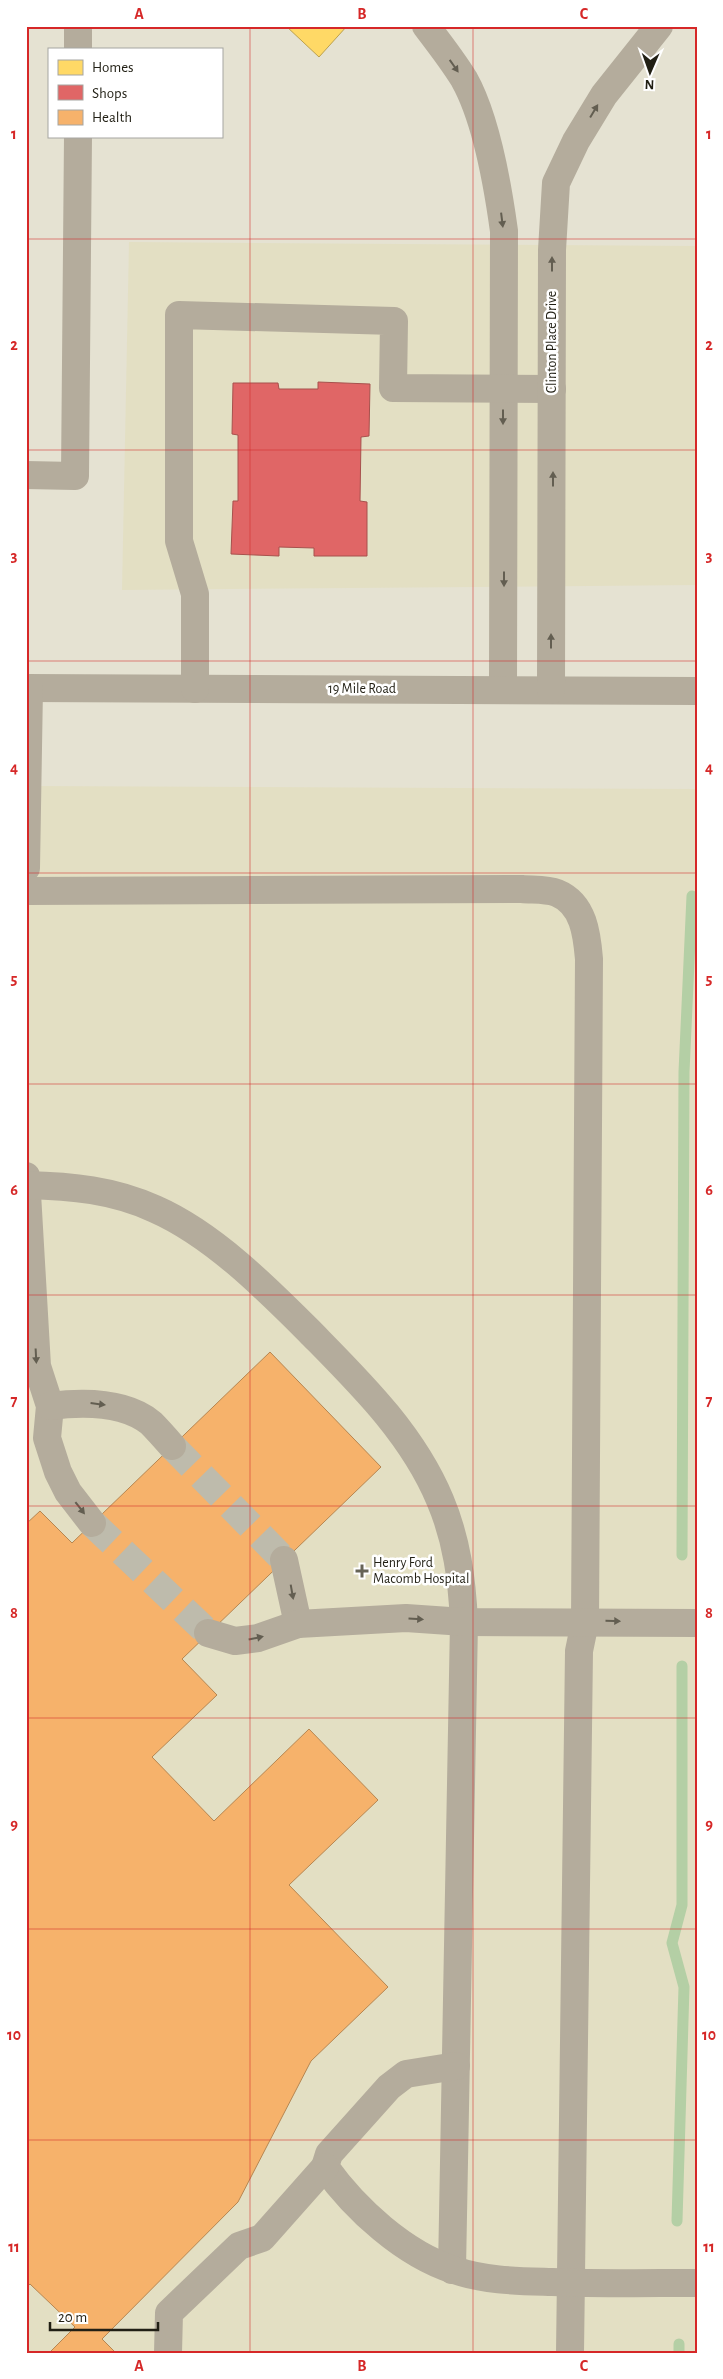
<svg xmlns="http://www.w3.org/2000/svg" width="723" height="2379" font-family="'Alegreya Sans',sans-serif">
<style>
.built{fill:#e3dfc3}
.homes{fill:#ffd966;stroke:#bca14d}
.shops{fill:#e06666;stroke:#a7514d}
.health{fill:#f6b26b;stroke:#b68651}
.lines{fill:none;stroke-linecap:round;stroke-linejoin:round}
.stream{stroke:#b4cfa5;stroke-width:11}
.minor-tunnel{stroke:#bebbac;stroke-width:28;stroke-dasharray:28 14;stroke-linecap:butt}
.minor{stroke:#b4ac9c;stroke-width:28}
.oneway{fill:#635e51}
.grid{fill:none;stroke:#d62828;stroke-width:1;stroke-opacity:0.55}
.poi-dot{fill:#666356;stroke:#fff;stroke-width:2}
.labels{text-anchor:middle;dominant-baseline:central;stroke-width:5;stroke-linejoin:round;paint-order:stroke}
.street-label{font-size:14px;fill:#211f14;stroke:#fff}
.poi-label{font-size:14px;fill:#211f14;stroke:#fff;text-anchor:start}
.neatline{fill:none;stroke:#d62828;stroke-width:2}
.grid-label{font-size:16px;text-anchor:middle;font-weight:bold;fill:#d62828}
</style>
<rect width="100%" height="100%" fill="#e5e2d2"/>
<!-- built -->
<g class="built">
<path d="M129,242l568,4v339l-575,5z"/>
<path d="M26,786l671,3v1564h-671z"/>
</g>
<!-- homes -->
<path class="homes" d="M286,26h61l-28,31z"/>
<!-- shops -->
<path class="shops" d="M318,382l52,2 -1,52 -8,1 -1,64 7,1v54h-53v-8l-35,-1v9l-48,-2 2,-53h5v-66l-6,-1 1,-51h45l1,6h39z"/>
<!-- health -->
<path class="health" d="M270,1352l111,115 -199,192 35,36 -65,62 62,64 95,-92 69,71 -89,85 99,102 -77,74 -73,141 -136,137 14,14h-67l26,-26 -45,-43 -4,4v-764l14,-13 32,32z"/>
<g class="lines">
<!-- stream -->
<g class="stream">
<path d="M682,1555l2,-483 8,-176"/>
<path d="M677,2221l7,-234 -12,-44 10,-38v-239"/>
<path d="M679,2353v-9"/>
</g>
<!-- minor-tunnel -->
<g class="minor-tunnel">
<path d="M172,1446l112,114"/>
<path d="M92,1523l116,110"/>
</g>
<!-- minor -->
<g class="minor">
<path d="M426,26c13,17 27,35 38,53 22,39 34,108 40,152l-1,458"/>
<path d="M78,49v-23"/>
<path d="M26,475l49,1 3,-340"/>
<path d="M26,688l671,3"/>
<path d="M195,689v-95l-16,-53v-226l215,6 -1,67 159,1"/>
<path d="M551,690l1,-440 4,-67 20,-42 28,-46 55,-69"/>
<path d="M26,868l3,-180"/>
<path d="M26,891l496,-2c11,1 25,0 35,4 27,11 30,42 32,66l-4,663 -6,29 -9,702"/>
<path d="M26,1176l11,190 13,40 -3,32 11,34 10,20 24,31"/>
<path d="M26,1185c45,1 88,5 129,24 57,25 110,78 154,122 50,51 103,102 131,169 17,40 22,80 24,122l-12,648"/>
<path d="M50,1406c32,-4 74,-5 101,17 7,7 14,15 21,23"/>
<path d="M284,1560l14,64"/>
<path d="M208,1633l27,8 23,-3 40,-14 108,-6 58,4 233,1"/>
<path d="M456,2066l-50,8 -17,13 -60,67 -4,13c30,42 79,87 129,103 32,11 65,11 98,12 48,2 97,1 145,1"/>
<path d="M168,2353l1,-40 70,-67 23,-8 63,-71"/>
</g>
</g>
<!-- one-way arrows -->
<defs><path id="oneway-solid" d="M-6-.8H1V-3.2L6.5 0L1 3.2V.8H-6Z" transform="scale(1.25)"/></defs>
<g class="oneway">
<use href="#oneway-solid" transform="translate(454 66) rotate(55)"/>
<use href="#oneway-solid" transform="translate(594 111) rotate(-59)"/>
<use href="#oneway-solid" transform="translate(502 220) rotate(83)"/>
<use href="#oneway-solid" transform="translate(552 264) rotate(-90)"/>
<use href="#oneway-solid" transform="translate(503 417) rotate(90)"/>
<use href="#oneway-solid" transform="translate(553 479) rotate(-90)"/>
<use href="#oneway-solid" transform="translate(504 579) rotate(90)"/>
<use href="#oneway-solid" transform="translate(551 641) rotate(-90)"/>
<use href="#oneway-solid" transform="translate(36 1356) rotate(87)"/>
<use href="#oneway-solid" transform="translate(98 1404) rotate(7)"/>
<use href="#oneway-solid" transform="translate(80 1508) rotate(52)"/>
<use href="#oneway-solid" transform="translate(292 1592) rotate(80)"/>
<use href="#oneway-solid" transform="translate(416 1619) rotate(3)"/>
<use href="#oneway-solid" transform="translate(613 1621) rotate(1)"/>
<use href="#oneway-solid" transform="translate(256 1638) rotate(-12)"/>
</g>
<!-- grid -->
<path class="grid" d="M250,26v2327M473,26v2327M26,239h671M26,450h671M26,661h671M26,873h671M26,1084h671M26,1295h671M26,1506h671M26,1718h671M26,1929h671M26,2140h671"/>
<!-- markers -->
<path class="poi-dot" d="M359.5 1563.5h5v5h5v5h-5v5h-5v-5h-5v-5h5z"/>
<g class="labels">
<!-- street labels -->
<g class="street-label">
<text transform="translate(552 342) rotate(-90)">Clinton Place Drive</text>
<text x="362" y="689">19 Mile Road</text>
</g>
<!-- poi labels -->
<g class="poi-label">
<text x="373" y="1563">Henry Ford<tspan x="373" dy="16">Macomb Hospital</tspan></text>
</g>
</g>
<!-- border -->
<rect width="723" height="2379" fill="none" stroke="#ffffff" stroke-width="55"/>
<!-- legend -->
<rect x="48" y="48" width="175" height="90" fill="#ffffff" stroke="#a6a5a1"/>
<rect x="58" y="60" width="25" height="15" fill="#ffd966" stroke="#a6a5a1"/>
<text x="92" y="72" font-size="15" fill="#211f14">Homes</text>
<rect x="58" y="85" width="25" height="15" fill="#e06666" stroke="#a6a5a1"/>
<text x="92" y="98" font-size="15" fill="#211f14">Shops</text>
<rect x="58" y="110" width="25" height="15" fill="#f6b26b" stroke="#a6a5a1"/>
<text x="92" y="122" font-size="15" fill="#211f14">Health</text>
<!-- north arrow -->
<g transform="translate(650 72) rotate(182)" stroke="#ffffff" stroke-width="4" paint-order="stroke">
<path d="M0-4L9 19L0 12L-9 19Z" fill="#211f14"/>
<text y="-8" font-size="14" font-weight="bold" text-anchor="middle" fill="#211f14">N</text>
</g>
<!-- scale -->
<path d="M50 2322v8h108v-8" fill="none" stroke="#211f14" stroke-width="2.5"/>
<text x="58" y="2322" font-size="15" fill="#211f14" stroke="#ffffff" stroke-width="4" paint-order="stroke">20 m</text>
<rect x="28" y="28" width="668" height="2324" class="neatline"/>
<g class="grid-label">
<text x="139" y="19">A</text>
<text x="362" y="19">B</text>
<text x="584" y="19">C</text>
<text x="14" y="139">1</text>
<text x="709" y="139">1</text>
<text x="14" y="350">2</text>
<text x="709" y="350">2</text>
<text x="14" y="561">3</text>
<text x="709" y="561">3</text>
<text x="14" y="773">4</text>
<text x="709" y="773">4</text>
<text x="14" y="984">5</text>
<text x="709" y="984">5</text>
<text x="14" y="1195">6</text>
<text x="709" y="1195">6</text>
<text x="14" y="1406">7</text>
<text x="709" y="1406">7</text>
<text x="14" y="1618">8</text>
<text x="709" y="1618">8</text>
<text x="14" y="1829">9</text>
<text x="709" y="1829">9</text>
<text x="14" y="2040">10</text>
<text x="709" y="2040">10</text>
<text x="14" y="2252">11</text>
<text x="709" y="2252">11</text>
<text x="139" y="2371">A</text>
<text x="362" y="2371">B</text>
<text x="584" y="2371">C</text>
</g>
</svg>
